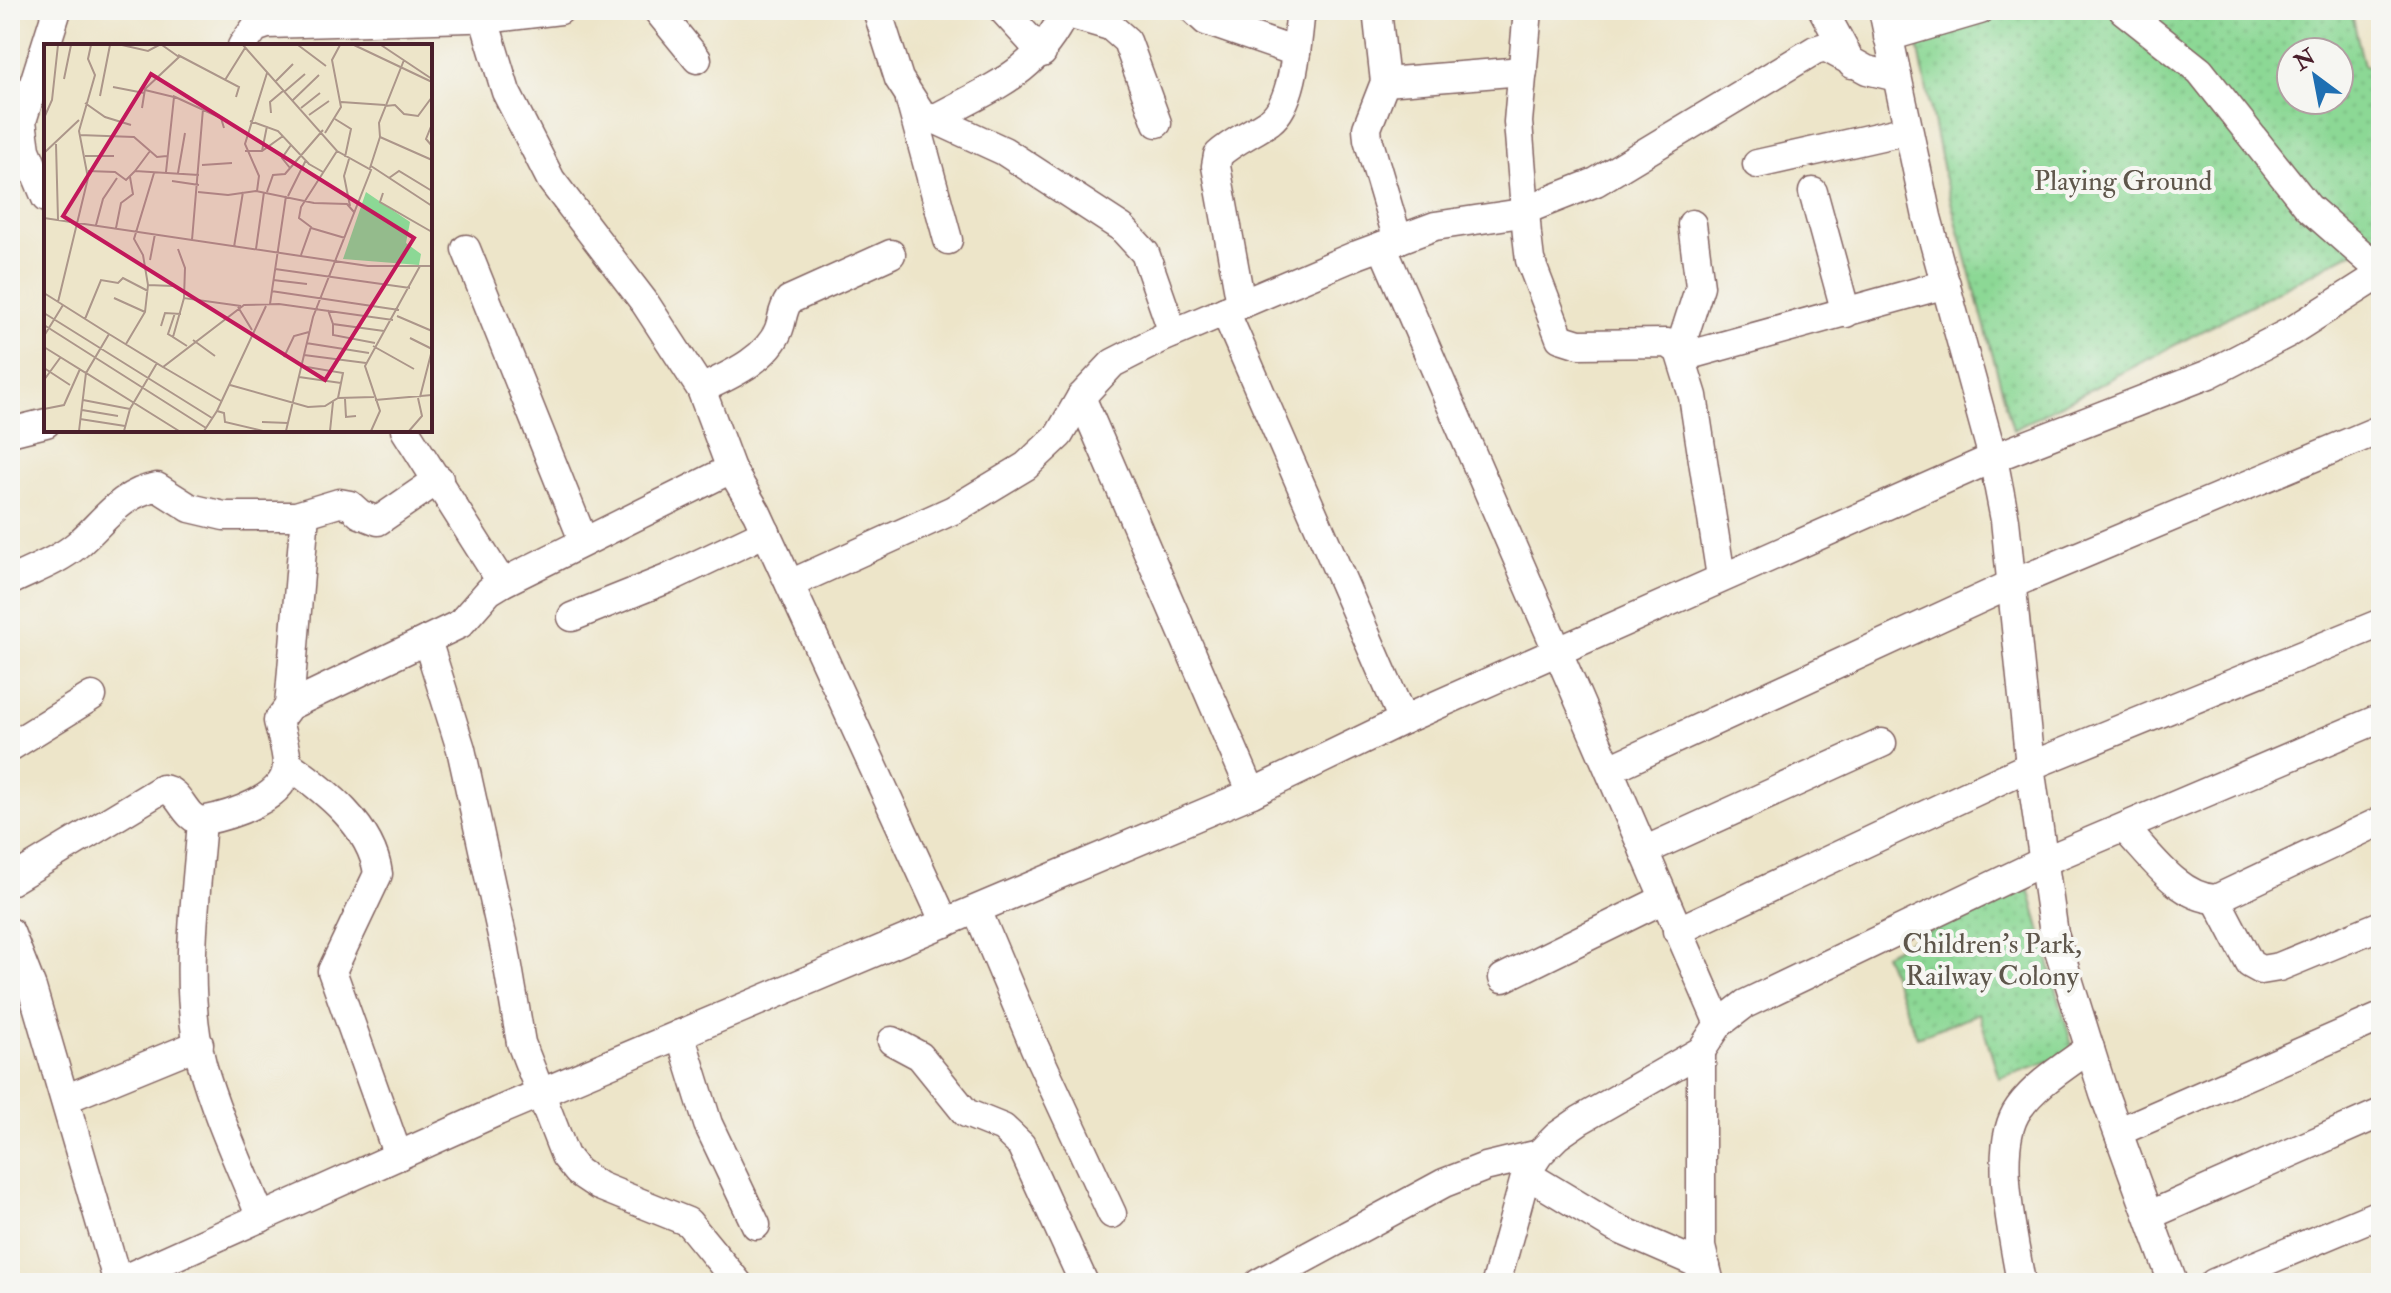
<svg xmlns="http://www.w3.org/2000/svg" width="2391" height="1293" font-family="'IM FELL Double Pica',serif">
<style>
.park{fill:url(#park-dots);stroke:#6b7c60;stroke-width:2;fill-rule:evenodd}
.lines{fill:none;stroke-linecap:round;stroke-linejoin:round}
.minor-casing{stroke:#836462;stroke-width:31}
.minor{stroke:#fff;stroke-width:28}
.labels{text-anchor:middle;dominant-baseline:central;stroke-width:8;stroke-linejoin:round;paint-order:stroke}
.park-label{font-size:28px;fill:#5e564b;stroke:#f6f6f2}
.inset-road{fill:none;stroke:#ac968a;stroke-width:2}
.view{fill:#c2185b;fill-opacity:0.15;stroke:#c2185b;stroke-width:4}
.inset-edge{fill:none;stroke:#4a1f2b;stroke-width:4}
</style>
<defs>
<pattern id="park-dots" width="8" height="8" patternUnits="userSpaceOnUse" patternTransform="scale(2)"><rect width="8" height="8" fill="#8cd895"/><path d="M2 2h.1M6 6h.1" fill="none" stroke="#7ab981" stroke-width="1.8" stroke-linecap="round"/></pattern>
</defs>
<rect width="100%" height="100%" fill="#f6f6f2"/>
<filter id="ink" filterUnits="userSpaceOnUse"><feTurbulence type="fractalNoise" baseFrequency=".0125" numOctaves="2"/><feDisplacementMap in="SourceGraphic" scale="16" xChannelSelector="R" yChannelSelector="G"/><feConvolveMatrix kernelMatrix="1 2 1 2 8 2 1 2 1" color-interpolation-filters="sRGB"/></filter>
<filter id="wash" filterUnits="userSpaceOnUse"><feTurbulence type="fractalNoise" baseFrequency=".006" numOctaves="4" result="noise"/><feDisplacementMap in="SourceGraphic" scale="32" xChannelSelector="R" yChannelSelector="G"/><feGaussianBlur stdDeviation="1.8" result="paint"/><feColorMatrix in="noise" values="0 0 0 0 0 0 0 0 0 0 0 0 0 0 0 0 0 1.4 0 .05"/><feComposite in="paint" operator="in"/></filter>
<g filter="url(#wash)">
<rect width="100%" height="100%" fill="#ede5c9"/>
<!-- park -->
<g class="park">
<path d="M1911,10h440l13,56 17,1v170l-368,193 -69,-254zM2291,52h48v48h-48z"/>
<path d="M2027,881l47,172 -75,25 -20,-65 -62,24 -33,-83z"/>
</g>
</g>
<g filter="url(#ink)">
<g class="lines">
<defs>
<g id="minor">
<path d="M657,10l40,49"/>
<path d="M877,10l22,69 22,34 83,38 118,77 23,25 28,80"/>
<path d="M1003,10l39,43"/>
<path d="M1194,10l12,11 90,31"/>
<path d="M1377,10l8,72 -18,46 1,11 30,101"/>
<path d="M1528,10l-10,112 9,113 3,25 30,78 19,6 89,-1 11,8 14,45 28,181"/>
<path d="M1823,10l29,54"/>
<path d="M1883,10l44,207 66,241 12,62 25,246 24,168 50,160 69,189"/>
<path d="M2123,10l77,61 108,136 73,64"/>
<path d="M1065,13l45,13 17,15 30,82"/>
<path d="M483,16l23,76 45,88 94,123 56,86 30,80 26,44 188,410"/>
<path d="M1888,37l92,-27"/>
<path d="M242,46l13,-18 12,-4 235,-7 58,-7"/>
<path d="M1385,82l138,-11"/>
<path d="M910,100l38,140"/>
<path d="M932,120c58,-32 105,-46 134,-110"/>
<path d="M1757,164l151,-34"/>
<path d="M1813,192l33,121"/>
<path d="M46,198l-20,-48 -4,-29 35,-111"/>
<path d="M1382,246l337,778"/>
<path d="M466,249l117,291"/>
<path d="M1241,304l-25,-138 2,-11c15,-14 35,-22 52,-34 25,-19 27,-81 31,-111"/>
<path d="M1225,311l178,409"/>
<path d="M1679,351l21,-65 -8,-62"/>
<path d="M1682,357l264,-73"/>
<path d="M701,389c27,-13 66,-29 78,-60 4,-11 3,-19 10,-29l102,-46"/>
<path d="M1081,397l171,396"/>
<path d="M405,430l97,153"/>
<path d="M10,432l36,-9"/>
<path d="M10,581c22,-11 48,-20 67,-36 26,-22 43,-52 80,-58l33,21 34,8h72l43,-13 11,2 10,9 18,7 61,-42"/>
<path d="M790,584l163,-74 73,-44 33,-31 22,-38 32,-34 49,-25 195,-83 78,-29 80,-12 81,-32 219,-132 10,-3 42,23 30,7"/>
<path d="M572,617l95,-38 99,-47"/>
<path d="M427,640l34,109 44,200 16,94 44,113 13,16 21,14 89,36 50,61"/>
<path d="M289,706l16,-192"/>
<path d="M10,747l82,-51"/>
<path d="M288,764c36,26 84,62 90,110l-46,97 66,185"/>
<path d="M1610,769l402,-185 369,-155"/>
<path d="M202,821c-6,79 -20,166 0,243 15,53 39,103 59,154"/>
<path d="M2124,828c25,25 54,70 92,71l165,-78"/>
<path d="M1644,851l238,-108"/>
<path d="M10,881l152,-92c20,2 20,28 40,32 26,-5 85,-22 85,-56 0,-14 -6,-31 -9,-44l11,-15 171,-82 29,-33 13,-8 229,-114"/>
<path d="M2216,899l34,65 11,6 18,-3 102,-42"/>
<path d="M977,910l58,138 77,166"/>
<path d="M1677,931l353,-165 351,-143"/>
<path d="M10,932l22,56 86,295"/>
<path d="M1503,978l161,-79"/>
<path d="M680,1034l28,90 48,101"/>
<path d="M892,1041l28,15 46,57 37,15 18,17 63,138"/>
<path d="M1701,1051v196l9,36"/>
<path d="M65,1099l134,-55"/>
<path d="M2120,1131l261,-114"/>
<path d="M1526,1174l88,53 92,40"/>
<path d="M2150,1215l231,-102"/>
<path d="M115,1283l383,-172 754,-318 151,-73 590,-262 216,-84 81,-42 91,-58"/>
<path d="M1259,1283l185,-100 41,-16 54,-13"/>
<path d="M1496,1283l30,-109 13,-20 18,-18 23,-16 121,-69 18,-27 26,-20 297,-142 339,-144"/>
<path d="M2021,1283c-7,-45 -30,-137 -2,-175 18,-25 47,-42 71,-60"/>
<path d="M2214,1283l167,-70"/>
</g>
</defs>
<!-- minor casing -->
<use href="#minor" class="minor-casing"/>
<!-- minor -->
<use href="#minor" class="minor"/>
</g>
</g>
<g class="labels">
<!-- park labels -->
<g class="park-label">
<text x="2123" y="181">Playing Ground</text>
<text x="1992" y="944">Children's Park,<tspan x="1992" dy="32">Railway Colony</tspan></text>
</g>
</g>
<!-- overview -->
<g transform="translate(44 44)">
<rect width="388" height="388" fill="#ede5c9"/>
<path d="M322,148l44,30 -4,21 15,11 -2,11 -76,-6z" fill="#8cd895"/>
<path class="inset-road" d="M78,1l26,6 11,-6M199,1l94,106 34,19 -58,147 -27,114M254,1l28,21M310,1l78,37M337,1l51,34M134,11l61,32 -3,10M20,35l7,-34M181,36l20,-32M231,38l18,-18M69,43l31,6M101,46l29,7 -8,75M240,48l21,-18M56,52l10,-51M129,52l48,22 3,10M249,56l26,-25M297,58l44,3M41,59l20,14 26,8M341,62l10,-1 9,9 14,2 14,-19M98,64l3,-19 34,-32 -17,-12M257,64l19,-15M227,69l-1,-11 13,-11M265,71l20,-14M0,74l8,-18 6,-55M291,75l16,10 -6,28M206,77l28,10 31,33 14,8M388,80l-6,15 6,7M281,89l16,-26 -9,-47 8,-15M35,91l55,2 23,20 10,-1M336,93l52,23M12,100l2,76M201,107h17l21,-15M218,107l5,-25M0,109l35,-33M41,112h29M305,115l-5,17 6,30M158,121l30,-2M327,122l61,40M246,124l-8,-10 9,-13M326,124l10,-31 -1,-14 25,-63M44,127l27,1 11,8 9,-9 64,4M91,127l15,-20M134,129l7,-40M345,134l10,-7 33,20M128,137l27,4M213,147l2,-15 -14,-32 22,-71M154,148l30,3 28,-4 58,12 33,1 7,8M223,148l6,-17 12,-1 38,-44M339,149l-3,9 52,30M244,152l18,-36M0,174l324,48h64M52,181l7,-26 14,-21M72,184l5,-25 12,-9 -3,-17M267,184l34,10M148,196l11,-131M190,203l9,-55M134,205l7,19 -1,30M212,205l8,-57M257,211l10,-28 -12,-9 2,-11 36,-56M106,216l5,-26M231,225l135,19M229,236l34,4M104,241l25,1M227,247l128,19M0,249l65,41 -23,39 -42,-26M70,254l31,14M14,258l30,-124 -9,-47 16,-56 -7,-16 3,-14M226,260l16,-108M194,263l14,23M284,266l5,14 51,7M0,269l168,105M353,272l35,15M41,275l16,-39 17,3 5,-5 25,13M289,280v11l42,8M0,281l162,103M117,282l4,-13 16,1M65,290l54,33 81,-62 35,-1 114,16M0,292l19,-31M129,293l-5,-3 7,-21M366,294l22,11M149,296l22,16M262,299l63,10M82,300l19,-32 3,-27 -5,-30 -9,-16 20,-66M143,302l-14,-9 11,-39 57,8M329,302l41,23M260,311l62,8M240,313l10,-21 15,-4M257,322l42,7 -5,25M119,323l58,34M0,324l26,17M255,333l42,6M0,336l16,-22M186,341l78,22 17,-1 13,-8 36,-1M376,353l12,-47M301,355l1,18 10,-1M39,356l47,9M331,356l57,-5M0,365l20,-4 16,-36M38,366l36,6M173,367l49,-105M36,375l45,7M218,378l26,1M35,387l7,-58 93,58M80,387l6,-22 27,-46M160,387l13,-20 7,2 1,9 38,9M286,387l3,-29M327,387l9,-20 -15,-45 55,-100M365,387l13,-15 -4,-18"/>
<path class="view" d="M107,30l263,164 -89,142 -262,-164z"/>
<rect width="388" height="388" class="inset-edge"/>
</g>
<!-- margin -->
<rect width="2391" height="1293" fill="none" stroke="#f6f6f2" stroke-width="40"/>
<!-- north arrow -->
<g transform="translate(2315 76) rotate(328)"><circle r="38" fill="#f6f6f2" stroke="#b1a0a2" stroke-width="2"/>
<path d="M0-6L14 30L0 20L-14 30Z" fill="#1f6fb2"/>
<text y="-12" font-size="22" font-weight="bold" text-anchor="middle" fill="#4a1f2b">N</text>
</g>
</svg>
